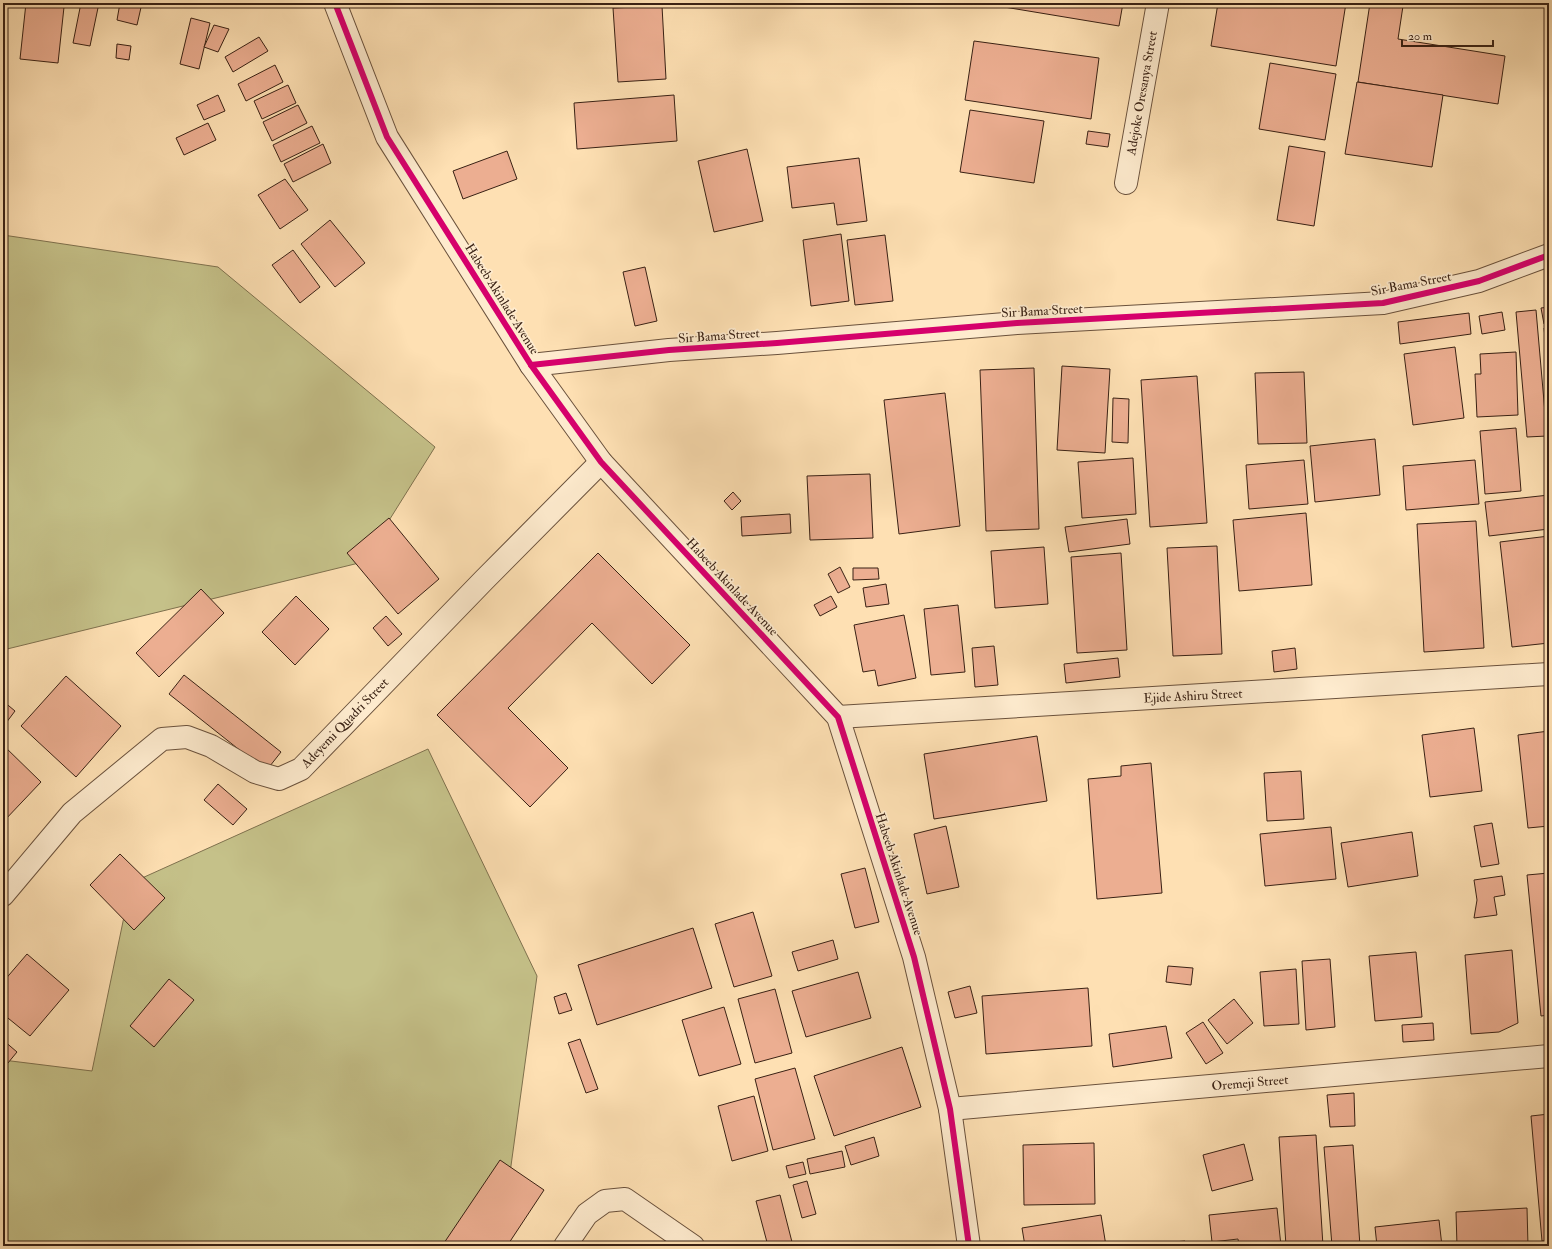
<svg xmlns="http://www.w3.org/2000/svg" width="1552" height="1249" font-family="'IM FELL Double Pica',serif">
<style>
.green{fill:#c5c189;stroke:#7f714e}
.building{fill:#ecae91;stroke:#392114}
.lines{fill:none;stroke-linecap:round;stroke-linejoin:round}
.minor-casing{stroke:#6a513c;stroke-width:24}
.minor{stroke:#feebce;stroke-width:22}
.cycleway-casing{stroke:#feebce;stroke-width:8}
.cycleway{stroke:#d6006c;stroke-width:6}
.labels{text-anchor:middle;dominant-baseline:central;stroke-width:3.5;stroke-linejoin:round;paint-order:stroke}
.street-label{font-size:13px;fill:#392114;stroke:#feebce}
</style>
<rect width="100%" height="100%" fill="#fee0b3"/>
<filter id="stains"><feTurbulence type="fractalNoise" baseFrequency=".005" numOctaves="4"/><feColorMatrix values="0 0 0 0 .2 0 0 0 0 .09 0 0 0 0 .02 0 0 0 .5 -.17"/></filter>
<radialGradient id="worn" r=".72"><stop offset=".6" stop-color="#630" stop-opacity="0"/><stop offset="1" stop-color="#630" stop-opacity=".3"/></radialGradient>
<!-- green -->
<g class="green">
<path d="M3,235l215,32 217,180 -72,115 -360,88z"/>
<path d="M428,749l109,227 -37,270h-497v-186l89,11 39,-188z"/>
</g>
<!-- building -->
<g class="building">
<path d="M26,3l38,4 -6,56 -38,-4z"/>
<path d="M81,3h18l-9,43 -17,-3z"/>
<path d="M120,3h22l-5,22 -20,-5z"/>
<path d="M481,3h50l-50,4z"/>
<path d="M980,3h143l-4,23z"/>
<path d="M1218,3h128l-10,63 -125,-20z"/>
<path d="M1370,3h13l20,3 -5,33 107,17 -7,48 -140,-22z"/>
<path d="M662,6l4,73 -48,3 -5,-74z"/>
<path d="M191,18l19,5 -11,46 -19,-5z"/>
<path d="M214,25l15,4 -11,23 -14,-5z"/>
<path d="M259,37l9,14 -35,21 -8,-15z"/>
<path d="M974,41l125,17 -8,61 -126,-19z"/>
<path d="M117,44l14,2 -2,14 -13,-2z"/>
<path d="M1270,63l66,11 -11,66 -66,-11z"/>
<path d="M275,65l8,17 -37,19 -8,-17z"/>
<path d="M1357,82l86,13 -11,72 -87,-13z"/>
<path d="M288,85l8,18 -34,16 -8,-18z"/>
<path d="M218,95l7,16 -21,9 -7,-15z"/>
<path d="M674,95l3,46 -100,8 -3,-46z"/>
<path d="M298,105l9,18 -35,18 -9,-19z"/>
<path d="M970,110l74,11 -10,62 -74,-11z"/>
<path d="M208,123l8,17 -32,15 -8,-17z"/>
<path d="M312,126l8,17 -39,19 -8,-17z"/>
<path d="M1088,131l22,3 -2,13 -22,-3z"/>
<path d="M323,144l8,19 -38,19 -9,-18z"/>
<path d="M1289,146l36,6 -11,74 -37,-6z"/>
<path d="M747,149l16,72 -49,11 -16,-71z"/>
<path d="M507,151l10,28 -54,20 -10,-28z"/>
<path d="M859,158l8,63 -30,4 -3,-22 -42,5 -5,-41z"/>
<path d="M285,179l23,31 -28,19 -22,-34z"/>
<path d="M330,220l35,43 -30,24 -34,-43z"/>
<path d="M841,234l8,67 -38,5 -8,-66z"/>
<path d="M885,235l8,66 -38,4 -8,-65z"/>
<path d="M293,250l27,37 -20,16 -28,-38z"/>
<path d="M645,267l12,54 -22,5 -12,-54z"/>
<path d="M1549,307v16l-5,1 -3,-16z"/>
<path d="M1536,310l11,126 -20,1 -11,-125z"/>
<path d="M1502,312l3,18 -23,4 -3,-18z"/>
<path d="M1469,313l2,21 -71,10 -2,-22z"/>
<path d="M1544,328h5v50z"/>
<path d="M1455,347l9,71 -51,7 -9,-71z"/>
<path d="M1516,352l2,63 -41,2 -2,-43h6l-1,-20z"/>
<path d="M1062,366l48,3 -5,84 -48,-3z"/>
<path d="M1034,368l5,161 -53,2 -6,-161z"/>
<path d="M1304,372l3,71 -49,1 -3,-71z"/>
<path d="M1197,376l10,147 -57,4 -9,-147z"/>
<path d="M945,393l15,133 -61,8 -15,-134z"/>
<path d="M1113,398l16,1 -1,44 -16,-1z"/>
<path d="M1516,428l5,63 -36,3 -5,-63z"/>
<path d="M1375,439l5,56 -65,7 -5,-56z"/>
<path d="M1133,458l3,56 -54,4 -4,-56z"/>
<path d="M1304,460l4,44 -59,5 -3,-44z"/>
<path d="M1475,460l4,44 -73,6 -3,-44z"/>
<path d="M870,474l3,64 -63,2 -3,-64z"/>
<path d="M733,492l8,9 -9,9 -8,-9z"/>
<path d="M1549,495v34l-60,7 -4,-34z"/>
<path d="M1306,513l6,72 -73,6 -6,-71z"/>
<path d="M790,514l1,19 -49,3 -1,-19z"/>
<path d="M389,518l50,61 -41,35 -51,-61z"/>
<path d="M1127,519l3,25 -61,8 -4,-25z"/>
<path d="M1476,521l8,127 -60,4 -7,-128z"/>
<path d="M1549,536v107l-37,4 -12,-105z"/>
<path d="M1217,546l5,108 -49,2 -6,-108z"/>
<path d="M1044,547l4,57 -53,4 -4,-57z"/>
<path d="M598,553l92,92 -38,39 -60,-61 -84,85 60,60 -38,39 -93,-92z"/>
<path d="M1121,553l6,97 -50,3 -6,-96z"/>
<path d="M840,567l10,20 -12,6 -10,-19z"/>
<path d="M853,568h25l1,11 -26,1z"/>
<path d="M886,584l3,20 -23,3 -3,-19z"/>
<path d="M201,589l23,24 -65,64 -23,-24z"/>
<path d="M296,596l33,33 -34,36 -33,-33z"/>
<path d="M831,596l6,11 -17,9 -6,-11z"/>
<path d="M958,605l7,67 -34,3 -7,-66z"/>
<path d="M904,615l12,63 -38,8 -3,-16 -12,2 -9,-47z"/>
<path d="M386,616l16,18 -14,12 -15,-18z"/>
<path d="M994,646l4,39 -23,2 -3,-39z"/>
<path d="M1295,648l2,21 -23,3 -2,-21z"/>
<path d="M1118,658l2,19 -54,6 -2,-19z"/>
<path d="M184,675l97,77 -15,19 -97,-77z"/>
<path d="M66,676l55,50 -45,51 -55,-51z"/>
<path d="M3,701l12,10 -12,16z"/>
<path d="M1474,728l8,63 -52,6 -8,-62z"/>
<path d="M1549,731v95l-21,2 -10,-93z"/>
<path d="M1037,736l10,65 -113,18 -10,-65z"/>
<path d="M3,745l38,37 -38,40z"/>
<path d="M1151,763l11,130 -65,6 -9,-120 33,-3v-10z"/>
<path d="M1301,771l3,48 -37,2 -3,-48z"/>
<path d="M218,784l29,25 -14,16 -29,-25z"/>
<path d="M1492,823l7,41 -18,3 -7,-41z"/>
<path d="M946,826l13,61 -32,7 -13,-60z"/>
<path d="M1331,827l5,52 -71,7 -5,-52z"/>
<path d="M1412,832l6,44 -70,11 -7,-44z"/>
<path d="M120,854l45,44 -31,32 -44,-45z"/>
<path d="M865,868l14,54 -24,6 -14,-54z"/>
<path d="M1549,873v142l-8,1 -14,-141z"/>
<path d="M1502,876l3,19 -11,2 3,18 -23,3 3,-18 -3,-20z"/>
<path d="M753,912l19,64 -38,11 -19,-63z"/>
<path d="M693,928l19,60 -115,37 -19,-60z"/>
<path d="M833,940l5,19 -40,12 -6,-19z"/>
<path d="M1512,950l6,73 -19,9 -28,2 -6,-79z"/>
<path d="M1416,952l6,65 -47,4 -6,-65z"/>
<path d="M27,954l42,36 -39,46 -27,-22v-32z"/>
<path d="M1330,959l5,68 -29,3 -4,-69z"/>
<path d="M1168,966l25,2 -2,17 -25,-3z"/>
<path d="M1296,969l3,55 -35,2 -4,-54z"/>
<path d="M858,972l13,46 -65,19 -14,-46z"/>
<path d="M169,979l25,21 -40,47 -24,-21z"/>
<path d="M970,986l7,27 -22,5 -7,-26z"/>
<path d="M1088,988l4,58 -106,8 -4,-58z"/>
<path d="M775,989l17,64 -37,10 -17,-64z"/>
<path d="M566,993l6,17 -13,4 -5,-17z"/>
<path d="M1234,999l19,24 -26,21 -19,-24z"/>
<path d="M724,1007l17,57 -42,12 -17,-56z"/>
<path d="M1203,1022l20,31 -17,11 -20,-31z"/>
<path d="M1433,1023l1,17 -31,2 -1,-17z"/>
<path d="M1166,1026l6,32 -59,9 -4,-33z"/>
<path d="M580,1039l18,50 -12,4 -18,-50z"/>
<path d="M3,1040l14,12 -14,17z"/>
<path d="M902,1047l19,60 -87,29 -20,-60z"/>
<path d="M795,1068l20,71 -42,11 -18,-71z"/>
<path d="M1354,1093l1,33 -25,1 -3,-32z"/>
<path d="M754,1096l14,55 -36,10 -14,-55z"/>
<path d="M1549,1114v126l-7,1 -11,-125z"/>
<path d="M1316,1135l7,111h-37l-7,-109z"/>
<path d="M874,1137l5,19 -28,9 -6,-19z"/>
<path d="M1094,1143l1,61 -71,1 -1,-60z"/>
<path d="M1244,1144l9,36 -41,11 -9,-36z"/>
<path d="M1353,1145l7,101h-28l-8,-99z"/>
<path d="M842,1151l3,16 -35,7 -3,-15z"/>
<path d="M500,1160l44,30 -37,56h-59l-4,-3z"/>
<path d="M803,1162l3,12 -17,4 -3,-12z"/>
<path d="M807,1181l9,33 -14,4 -9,-33z"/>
<path d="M780,1195l13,51h-25l-12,-45z"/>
<path d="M1277,1208l4,38h-42l-1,-7 -26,3 -3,-27z"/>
<path d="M1527,1208l1,38h-71l-1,-34z"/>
<path d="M1101,1215l5,31h-81l-3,-18z"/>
<path d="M1439,1220l3,26h-65l-2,-19z"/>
<path d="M1185,1241l1,5h-59z"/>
</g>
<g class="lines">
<defs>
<g id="minor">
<path d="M335,3l52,134 144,228 70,97 237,255 76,240 36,152 19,137"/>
<path d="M1126,183l32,-180"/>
<path d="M531,365l138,-15 108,-7 240,-20 366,-20 96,-22 70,-26"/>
<path d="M838,717l711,-43"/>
<path d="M3,895l69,-82 90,-74 25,-2 24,9 44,26 24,7 22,-10 183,-189 117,-118"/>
<path d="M950,1109l599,-53"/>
<path d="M565,1246l22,-32 18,-13 20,-2 68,47"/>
</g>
</defs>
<!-- minor casing -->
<use href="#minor" class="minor-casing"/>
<!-- minor -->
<use href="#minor" class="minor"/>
<defs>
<g id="cycleway">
<path d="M335,3l52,134 144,228 70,97 237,255 76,240 36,152 19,137"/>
<path d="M531,365l138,-15 108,-7 240,-20 366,-20 96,-22 70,-26"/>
</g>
</defs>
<!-- cycleway casing -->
<use href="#cycleway" class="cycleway-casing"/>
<!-- cycleway -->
<use href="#cycleway" class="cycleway"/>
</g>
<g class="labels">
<!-- street labels -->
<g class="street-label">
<text transform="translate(1142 93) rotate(-80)">Adejoke Oresanya Street</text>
<text transform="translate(1411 284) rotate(-11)">Sir Bama Street</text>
<text transform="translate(502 299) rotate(58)">Habeeb Akinlade Avenue</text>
<text transform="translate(1042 311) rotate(-3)">Sir Bama Street</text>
<text transform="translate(719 336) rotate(-4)">Sir Bama Street</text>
<text transform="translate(732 587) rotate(47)">Habeeb Akinlade Avenue</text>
<text transform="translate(1193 696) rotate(-3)">Ejide Ashiru Street</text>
<text transform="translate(345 723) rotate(-46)">Adeyemi Quadri Street</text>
<text transform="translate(899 874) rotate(72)">Habeeb Akinlade Avenue</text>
<text transform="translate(1250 1083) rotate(-5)">Oremeji Street</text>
</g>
</g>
<!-- margin -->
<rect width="1552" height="1249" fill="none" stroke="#fee0b3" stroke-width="16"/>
<rect x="4" y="4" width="1544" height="1241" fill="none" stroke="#392114" stroke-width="2"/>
<rect x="8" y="8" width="1536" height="1233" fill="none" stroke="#392114"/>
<!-- scale -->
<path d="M1402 40v6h91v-6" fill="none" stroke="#392114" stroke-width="2"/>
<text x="1408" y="40" font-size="12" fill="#392114" stroke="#feebce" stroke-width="3" paint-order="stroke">20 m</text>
<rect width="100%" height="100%" filter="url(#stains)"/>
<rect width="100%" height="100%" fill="url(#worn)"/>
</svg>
